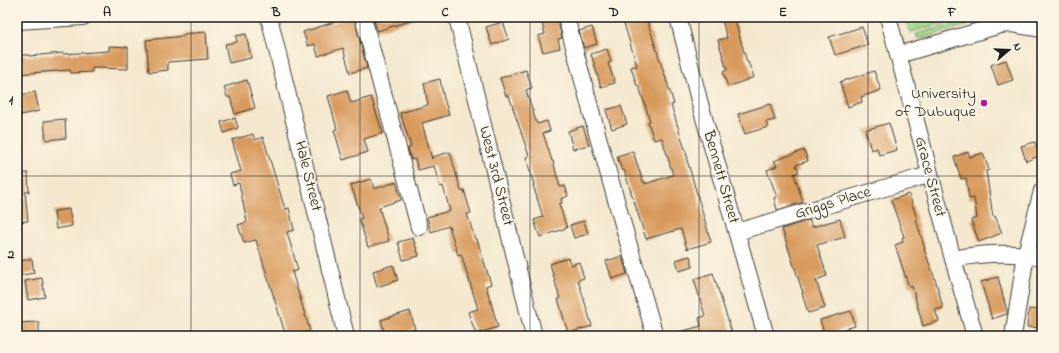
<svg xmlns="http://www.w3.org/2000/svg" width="1059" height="353" font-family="'Indie Flower',sans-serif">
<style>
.green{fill:#9fdd91;stroke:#5e7c56}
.building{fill:#d89a5b}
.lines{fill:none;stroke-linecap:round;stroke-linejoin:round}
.minor-casing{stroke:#3c3b37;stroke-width:18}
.minor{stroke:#fff;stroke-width:16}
.grid{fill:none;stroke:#1c1c1c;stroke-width:1;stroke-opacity:0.55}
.poi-dot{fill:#b5179e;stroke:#fcf5e5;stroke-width:1.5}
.labels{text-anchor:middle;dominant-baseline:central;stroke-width:3.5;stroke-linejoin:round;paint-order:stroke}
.poi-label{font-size:16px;fill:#1c1c1c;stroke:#fcf5e5;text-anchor:end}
.street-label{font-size:16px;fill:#1c1c1c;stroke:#fcf5e5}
.neatline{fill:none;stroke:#1c1c1c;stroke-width:1.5}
.grid-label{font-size:13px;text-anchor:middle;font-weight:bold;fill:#1c1c1c}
</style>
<rect width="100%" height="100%" fill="#fcf5e5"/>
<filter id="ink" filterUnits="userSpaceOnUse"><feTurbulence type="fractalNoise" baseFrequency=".025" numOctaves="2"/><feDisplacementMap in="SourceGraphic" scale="8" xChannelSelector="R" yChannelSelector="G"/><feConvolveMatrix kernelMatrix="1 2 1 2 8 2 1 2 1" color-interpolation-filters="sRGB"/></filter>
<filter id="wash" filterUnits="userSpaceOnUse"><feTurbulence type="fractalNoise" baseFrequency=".012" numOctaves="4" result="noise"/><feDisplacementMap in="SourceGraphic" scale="16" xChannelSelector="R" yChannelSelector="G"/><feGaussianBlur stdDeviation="0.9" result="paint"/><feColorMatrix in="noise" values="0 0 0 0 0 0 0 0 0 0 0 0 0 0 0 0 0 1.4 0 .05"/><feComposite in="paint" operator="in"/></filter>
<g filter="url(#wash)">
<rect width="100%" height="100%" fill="#f4e9cf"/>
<!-- green -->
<g class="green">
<path d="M905,17h60l-54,15 -2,-1z"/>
<path d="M966,21l3,4 -51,14 -2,-5z"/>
</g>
<g id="blocks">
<!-- building -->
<g class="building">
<path d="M350,17h4l13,51 -17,5 -7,-25 -25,8 -3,-12 -7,2 -5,-14z"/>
<path d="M373,17h39l1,3 -36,11z"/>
<path d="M540,17h17l5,21 -4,1 2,9 -17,4 -5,-16 7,-2z"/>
<path d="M622,17h24l28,87 -3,1 17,54 -1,1 6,20 18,62 -24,7 -6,-20 -35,10 -22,-69h-2l-5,-14 16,-5 10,31h2v2l28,-9 -11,-37 -8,2 -6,-18 2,-1 -11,-35h-2l-6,-19 6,-1z"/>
<path d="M721,17h13l13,45h1l6,15 -26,10 -5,-15 4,-2 -9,-30 9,-2z"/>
<path d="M503,22l6,17 -17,6 -6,-18z"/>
<path d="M592,27l5,17 -13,4 -5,-17z"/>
<path d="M862,27l6,18 -33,10 -6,-18z"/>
<path d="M206,32l2,27 -40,3v8l-19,2 -3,-32 38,-4v-2z"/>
<path d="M246,34l5,24 -22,5 -4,-19 12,-2 -1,-6z"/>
<path d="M109,46l19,1v22l-36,-1v4l-21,1 -1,-3 -53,4v-19h12v1l34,-3v1l46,-3z"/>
<path d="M607,49l4,13 -3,1 7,20 -14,4 -10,-33z"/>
<path d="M1006,60l7,20 -15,5 -7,-20z"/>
<path d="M526,70l6,18 -6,2 11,34 10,-3 3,10 -7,2 9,28h1l7,26 5,-1 3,10 -7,3 1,4 -3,1 8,24 -27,9 -6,-17 9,-3 -10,-32h1l-8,-28 3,-1 -20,-60h-3l-6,-18z"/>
<path d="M874,71l7,19 -20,7 1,5 -14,5 -8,-25z"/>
<path d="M440,79l3,16 6,20 -27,8 10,36v-2l18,-5 11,39 3,-1 7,23 -4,1 8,25h2l14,45 -5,2 12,41 -22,7 -8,-22 10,-3 -17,-55 -3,1 -9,-29 -18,6 -4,-15 23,-6 -7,-25 -3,1 -6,-21 -16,4 -3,-11 -4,1 -3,-12 3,-1 -11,-34 28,-8 -4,-22z"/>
<path d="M247,80l8,28 -20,6 -5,-17h-3l-3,-10z"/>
<path d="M347,90l4,13 20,-6 12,36 -19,6 4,13 -25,8 -9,-30 3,-1 -9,-33z"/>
<path d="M35,92l4,19 -18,4 -4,-19z"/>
<path d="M770,104l5,16 -9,2 2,5 -23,7 -7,-20z"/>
<path d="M621,106l6,18 -15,5 -6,-19z"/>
<path d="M235,118l3,10 -14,5 -3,-11z"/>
<path d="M65,119l1,19 -20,2 -2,-19z"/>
<path d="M889,123l8,27 -18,5 -2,-7 -6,2 -6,-20z"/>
<path d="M583,126l6,19 -16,4 -5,-18z"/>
<path d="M253,134l2,6 8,-3 22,72 4,-1 5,22 -7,2 11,38 -6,2 18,59 -5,1 2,4h-21l-30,-96 -12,3 -6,-18 9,-3 -8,-39 -6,2 -3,-11 11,-3 -9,-31z"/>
<path d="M1035,142l4,14 -13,5 -5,-15z"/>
<path d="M804,150l4,11 -12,4 3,7 -5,2 9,28 -26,8 -3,-12 3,-1 -10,-27 10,-4 -3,-5z"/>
<path d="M968,152l2,5 13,-4 6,17 -3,1 7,46 2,-1 7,17 -23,9 -8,-22 6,-2 -3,-20 -5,1 -3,-21 -5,1 -7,-22z"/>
<path d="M28,173l1,19h-4l3,29 -11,1v-48z"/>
<path d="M371,179l3,10 22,-7 5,18 -22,7 10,34 -21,6 -9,-28 3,-1 -11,-33z"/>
<path d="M909,194l8,25h-1l9,30h-1l12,33 7,26 -8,2 4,11 -16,5 -11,-40 -3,1 -14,-42 8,-3 -1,-4 2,-1 -13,-37z"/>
<path d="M69,209l3,17 -16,3 -2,-18z"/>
<path d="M840,219l5,18 -28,8 10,31 -11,4 9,28 -17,5 -6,-20h1l-21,-64 27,-9 3,7z"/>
<path d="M584,221l4,13 -14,4 -4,-13z"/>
<path d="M413,238l6,18 -16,4 -5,-18z"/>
<path d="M622,256l5,18 -15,5 -6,-18z"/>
<path d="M690,256l3,11 -14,4 -3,-11z"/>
<path d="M568,258l3,7 8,-3 5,16 -6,2 14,46 -24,7 -10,-34h2l-10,-35z"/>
<path d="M32,259l2,14 -17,3v-15z"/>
<path d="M393,265l5,15 -21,7 -4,-16z"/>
<path d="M713,273l19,60 -8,3h-47l-1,-3 25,-7 -2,-8 6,-2 -11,-37z"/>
<path d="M998,277l9,34v3l-15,5 -11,-37z"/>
<path d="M42,278l3,19 -17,3 -3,-19z"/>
<path d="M1029,309l13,1v18l-15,-1z"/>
<path d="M410,311l5,18 -21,7h-9l-4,-16z"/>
<path d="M851,311l4,15 -30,9 -5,-15z"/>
<path d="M39,322v14h-22v-13z"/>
</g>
</g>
</g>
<g filter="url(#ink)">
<use href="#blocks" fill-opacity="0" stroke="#3c3b37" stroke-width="1"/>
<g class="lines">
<defs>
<g id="minor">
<path d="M269,17l77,319"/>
<path d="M363,17l56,210"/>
<path d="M457,17l77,319"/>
<path d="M566,17l32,120 57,199"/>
<path d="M678,17l22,87 66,232"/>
<path d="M888,17l65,242 22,77"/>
<path d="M17,21l66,-4"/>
<path d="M898,55l102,-30 12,-1 30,5"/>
<path d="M737,232l181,-54 12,-3"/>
<path d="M953,259c29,-6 60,-7 89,-2"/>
<path d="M1013,336l13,-82 16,-63"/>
</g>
</defs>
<!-- minor casing -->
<use href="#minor" class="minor-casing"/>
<!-- minor -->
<use href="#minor" class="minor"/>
</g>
</g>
<!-- grid -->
<path class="grid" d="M191,17v319M360,17v319M530,17v319M699,17v319M868,17v319M17,176h1025"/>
<!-- markers -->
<circle class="poi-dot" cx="984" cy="103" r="4"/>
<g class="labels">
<!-- poi labels -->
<g class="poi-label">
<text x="976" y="94">University<tspan x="976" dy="18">of Dubuque</tspan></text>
</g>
<!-- street labels -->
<g class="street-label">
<text transform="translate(308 176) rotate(76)">Hale Street</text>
<text transform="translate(496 176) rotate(76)">West 3rd Street</text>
<text transform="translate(721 177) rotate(74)">Bennett Street</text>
<text transform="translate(930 177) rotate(75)">Grace Street</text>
<text transform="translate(833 203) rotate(-17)">Griggs Place</text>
</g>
</g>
<!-- margin -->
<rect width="1059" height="353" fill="none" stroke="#fcf5e5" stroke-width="44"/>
<!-- north arrow -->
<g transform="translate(1009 50) rotate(71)" stroke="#fcf5e5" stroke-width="3" paint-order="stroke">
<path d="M0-3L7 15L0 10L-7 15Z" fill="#1c1c1c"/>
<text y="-6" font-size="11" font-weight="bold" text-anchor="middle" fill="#1c1c1c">N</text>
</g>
<rect x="22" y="22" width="1015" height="309" class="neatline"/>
<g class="grid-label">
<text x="107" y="16">A</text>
<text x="276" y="16">B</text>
<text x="445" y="16">C</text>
<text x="614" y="16">D</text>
<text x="783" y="16">E</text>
<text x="952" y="16">F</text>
<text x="11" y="104">1</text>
<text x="11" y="258">2</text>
</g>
</svg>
